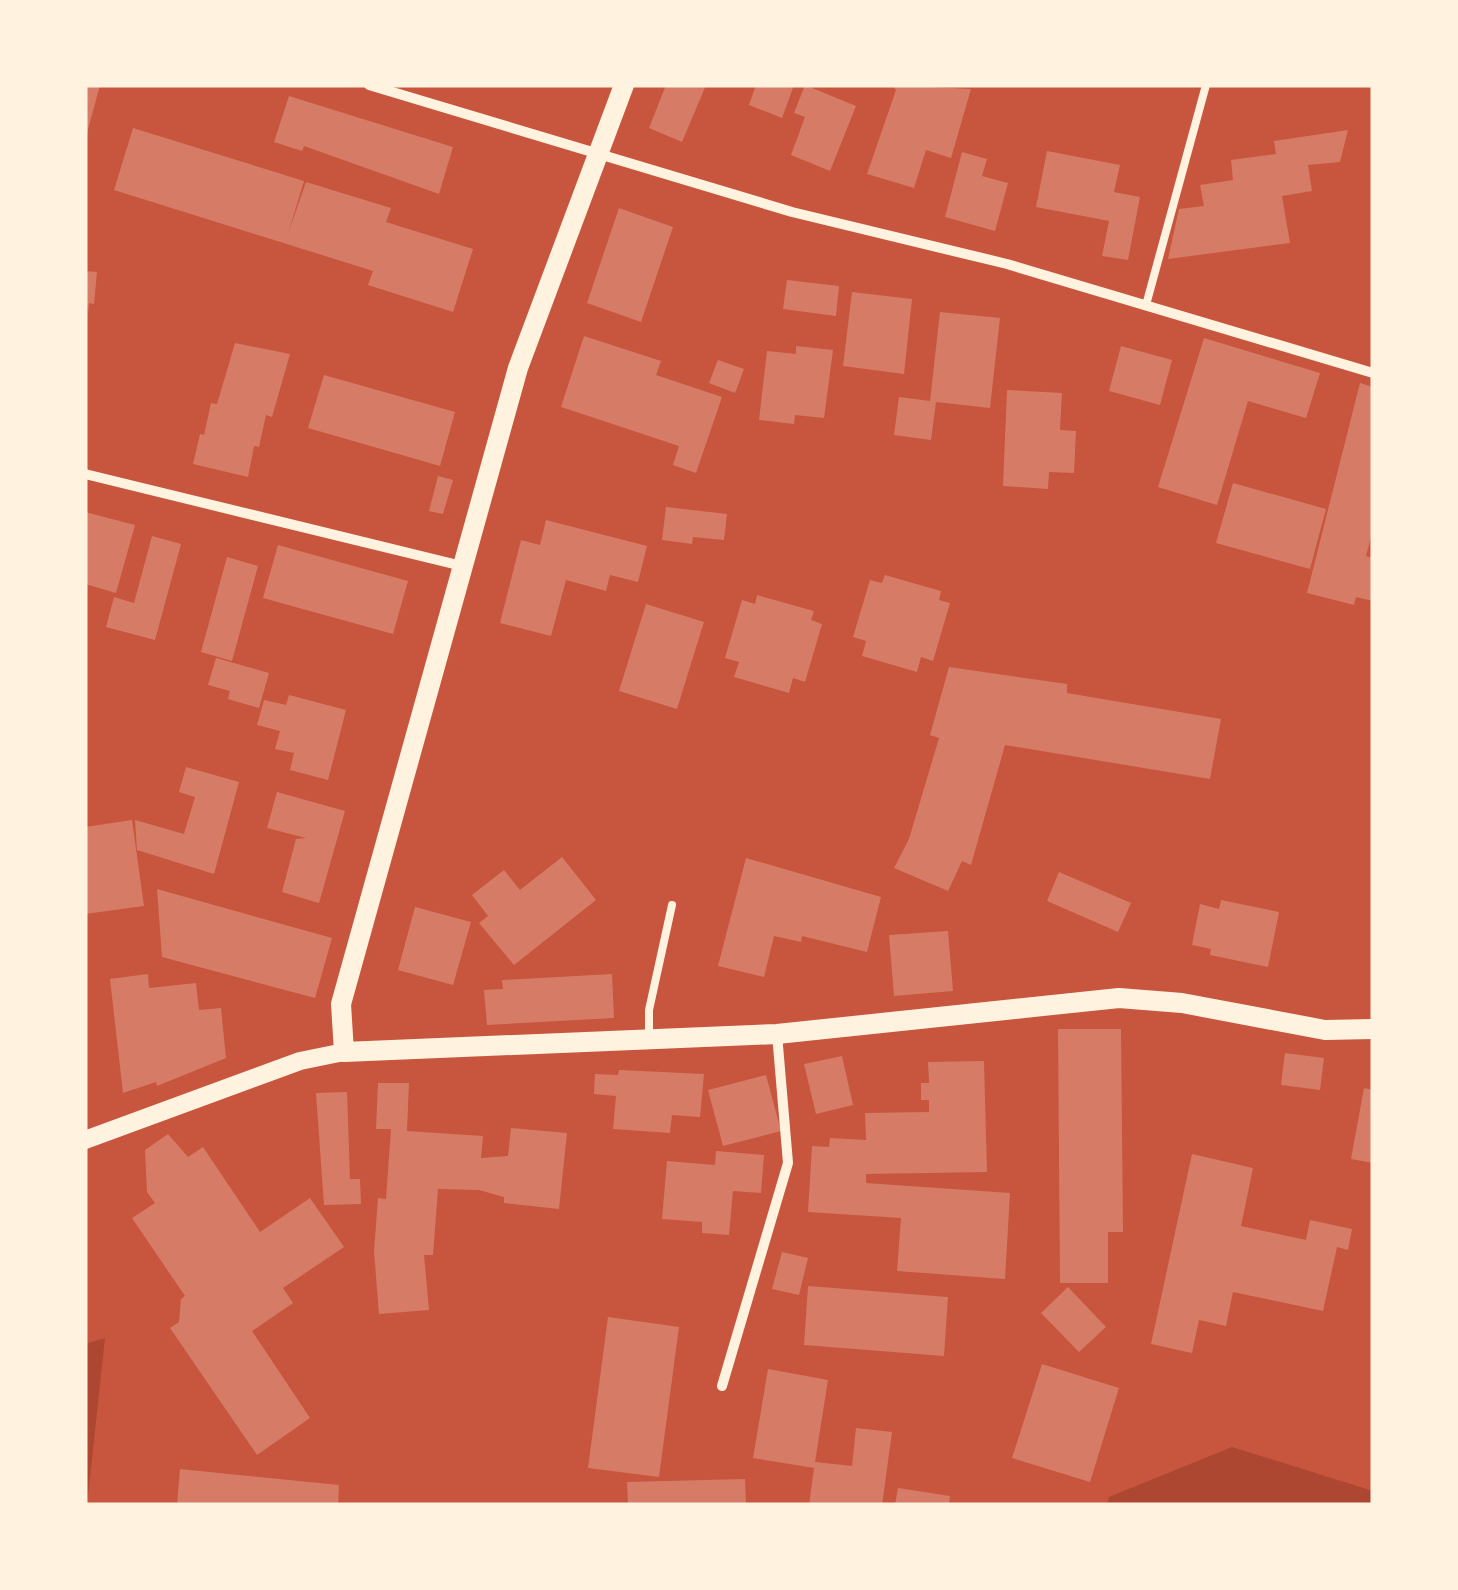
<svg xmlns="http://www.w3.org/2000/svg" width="1458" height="1590" font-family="'Fira Sans',sans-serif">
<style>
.green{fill:#ae4732}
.building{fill:#d67c66}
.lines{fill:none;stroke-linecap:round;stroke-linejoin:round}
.service{stroke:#fff3e0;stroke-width:8}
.minor{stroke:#fff3e0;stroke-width:10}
.tertiary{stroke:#fff3e0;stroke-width:18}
.secondary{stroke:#fff3e0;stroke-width:20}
</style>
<rect width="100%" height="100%" fill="#c8553d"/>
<!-- green -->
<g class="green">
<path d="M105,1338l-18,167h-2v-161z"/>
<path d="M1232,1447l141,44v14h-266l2,-8z"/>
</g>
<!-- building -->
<g class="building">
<path d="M85,85h15l-14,52h-1z"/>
<path d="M666,85h40l-24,57 -33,-14z"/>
<path d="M756,85h38l-12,33 -33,-13z"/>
<path d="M805,85l51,21 -26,65 -39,-16 14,-38 -11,-4z"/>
<path d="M892,85l79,4 -20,69 -25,-8 -12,38 -47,-14 29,-84z"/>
<path d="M289,96l164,51 -14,47 -135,-48 -2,5 -28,-9z"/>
<path d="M133,128l171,53 -16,53 18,-52 85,26 -5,14 87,27 -20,63 -85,-27 5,-14 -259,-81z"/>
<path d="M1348,130l-8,32 -32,3 4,26 -30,5 8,47 -122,16 11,-50 25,-3 -4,-21 33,-5 -2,-20 45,-6 -2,-13z"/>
<path d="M1047,151l73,14 -6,27 26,5 -12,63 -26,-4 7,-35 -73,-14z"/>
<path d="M962,152l25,7 -5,17 26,7 -13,48 -50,-14z"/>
<path d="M619,208l54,19 -32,95 -54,-19z"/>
<path d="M85,271l12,1 -3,32 -5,-1 -1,11z"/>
<path d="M787,280l52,6 -3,30 -53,-7z"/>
<path d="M852,292l60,7 -8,75 -61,-8z"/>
<path d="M940,312l60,6 -10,90 -54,-6 -5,38 -37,-5 5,-38 31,4z"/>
<path d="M584,336l77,25 -5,14 66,22 -26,76 -23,-8 6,-19 -118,-39z"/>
<path d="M1204,338l116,35 -14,45 -58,-17 -31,104 -59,-18z"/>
<path d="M235,343l55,11 -18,63 -6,-2 -7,32 -5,-1 -6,31 -55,-13 7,-30 4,1 7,-32 6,1z"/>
<path d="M796,346l37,4 -9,68 -29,-3 -1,9 -35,-4 8,-69 29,3z"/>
<path d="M1121,346l51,14 -12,45 -51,-14z"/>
<path d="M718,360l26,9 -9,24 -26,-10z"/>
<path d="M324,375l131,37 -15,54 -132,-38z"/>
<path d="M1360,383l13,4v143l-7,26 7,2v43l-17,-4 -2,8 -47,-12z"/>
<path d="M1007,390l55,3 -2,37 16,1 -2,42 -25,-1 -1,17 -45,-3z"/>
<path d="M438,476l15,4 -10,34 -14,-3z"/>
<path d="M1233,483l93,26 -16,60 -94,-26z"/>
<path d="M666,507l61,7 -3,26 -31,-3 -1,7 -30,-4z"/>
<path d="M85,512l50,13 -19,68 -31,-9z"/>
<path d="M546,520l101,26 -9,36 -28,-7 -4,16 -40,-11 -15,56 -51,-13 21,-83 19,5z"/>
<path d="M152,536l29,8 -26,96 -49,-13 8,-30 20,6z"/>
<path d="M278,545l130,36 -15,53 -130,-36z"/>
<path d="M227,557l31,9 -26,95 -31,-9z"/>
<path d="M885,575l56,16 -2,9 11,3 -17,58 -12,-4 -4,15 -55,-16 4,-15 -13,-4 17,-57 12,3z"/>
<path d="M757,595l57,16 -3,9 11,4 -17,58 -12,-4 -4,15 -55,-16 5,-15 -14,-4 17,-58 13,4z"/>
<path d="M646,604l58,18 -27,87 -58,-18z"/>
<path d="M216,658l53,15 -10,35 -31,-9 2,-8 -22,-6z"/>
<path d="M949,667l118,17v9l154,26 -11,60 -205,-34 -34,120 -9,-4 -14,30 -54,-23 15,-29 30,-101 -9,-3z"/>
<path d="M289,695l57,15 -18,70 -38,-10 4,-17 -19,-4 5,-18 -23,-6 7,-25 22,5z"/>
<path d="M186,767l53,15 -25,92 -77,-24 -2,-30 49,14 11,-37 -16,-5z"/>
<path d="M277,792l68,19 -26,92 -37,-11 14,-53 10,-1 -39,-10z"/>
<path d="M132,820l12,86 -59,8v-87z"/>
<path d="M562,857l34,43 -82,65 -35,-42 9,-7 -16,-21 32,-25 16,20z"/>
<path d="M746,858l135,39 -14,55 -65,-16 -1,6 -27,-6 -10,41 -46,-11z"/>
<path d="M1059,872l72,31 -13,29 -71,-31z"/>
<path d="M157,889l175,49 -17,60 -153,-41z"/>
<path d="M1221,900l58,12 -11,55 -58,-12 1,-6 -19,-4 8,-41 19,5z"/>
<path d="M415,907l56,15 -18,63 -55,-15z"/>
<path d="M948,931l5,60 -59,5 -5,-61z"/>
<path d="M148,974l1,14 47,-5 3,27 22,-2 5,50 -69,28 -1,-4 -33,11 -13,-114z"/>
<path d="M612,974l2,44 -127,7 -3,-35 19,-1 -1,-9z"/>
<path d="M1058,1029h63l2,203h-15v51h-48z"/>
<path d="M1285,1053l39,5 -4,32 -39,-5z"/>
<path d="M842,1056l11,49 -37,9 -12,-50z"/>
<path d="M984,1061l3,111 -121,2v9l144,10 -5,86 -108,-8 4,-53 -93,-6 4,-66 17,1 1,-9 36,2 -1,-27 64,-1v-12h-8v-17h8l-1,-21z"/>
<path d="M619,1070l85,4 -4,43 -28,-2 -2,18 -57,-4 3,-33 -22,-2 1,-20 23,1z"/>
<path d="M766,1075l15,56 -58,15 -15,-56z"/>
<path d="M378,1083h31l-2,48 76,5 -2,22 27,-2 3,-28 56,5 -8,76 -55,-6v-6l-25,-7 -41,-1 -5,66h-9l5,55 -50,4 -5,-63 4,-53 8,1 5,-70h-15z"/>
<path d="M1364,1088l9,2v73l-22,-4z"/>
<path d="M347,1092l3,87h10l1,25 -37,1 -8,-112z"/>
<path d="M168,1134l20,23 15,-10 57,85 50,-34 34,49 -61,41 10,15 -41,28 58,87 -53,37 -87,-127 9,-6 2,-23 4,-3 -53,-78 23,-15 -8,-11 -2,-42z"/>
<path d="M716,1151l48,4 -3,38 -28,-2 -4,44 -27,-2v-11l-40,-3 5,-58 48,4z"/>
<path d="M1192,1154l61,14 -12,58 65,14 4,-20 42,9 -4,21 -11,-3 -14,64 -90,-19 -7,34 -27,-6 -7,33 -41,-9z"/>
<path d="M782,1252l26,6 -9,37 -27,-6z"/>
<path d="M808,1286l140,11 -4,59 -140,-11z"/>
<path d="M1068,1287l38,40 -27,25 -38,-39z"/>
<path d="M608,1317l71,10 -20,150 -71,-9z"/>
<path d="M1042,1364l77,24 -29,94 -78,-24z"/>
<path d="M768,1369l60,11 -13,82 37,4 4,-38 36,4 -10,73h-73l5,-37 -61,-10z"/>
<path d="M180,1469l159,16 -1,20h-161z"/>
<path d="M745,1479l1,26h-118l-1,-23z"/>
<path d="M898,1488l52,8 -1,9h-54z"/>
</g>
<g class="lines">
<!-- service -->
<g class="service">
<path d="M1146,305l60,-220"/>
<path d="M649,1037v-27l23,-105"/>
</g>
<!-- minor -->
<g class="minor">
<path d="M369,85l423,127 215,52 366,109"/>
<path d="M85,474l377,92"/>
<path d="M722,1386l66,-223 -11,-129"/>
</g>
<!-- tertiary -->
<path class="tertiary" d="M85,1140l215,-79 44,-9"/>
<!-- secondary -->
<path class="secondary" d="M624,85l-106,283 -177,636 3,48 433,-18 342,-36 63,5 143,27 48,-1"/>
</g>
<!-- border -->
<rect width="1458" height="1590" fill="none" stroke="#fff3e0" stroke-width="175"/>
</svg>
